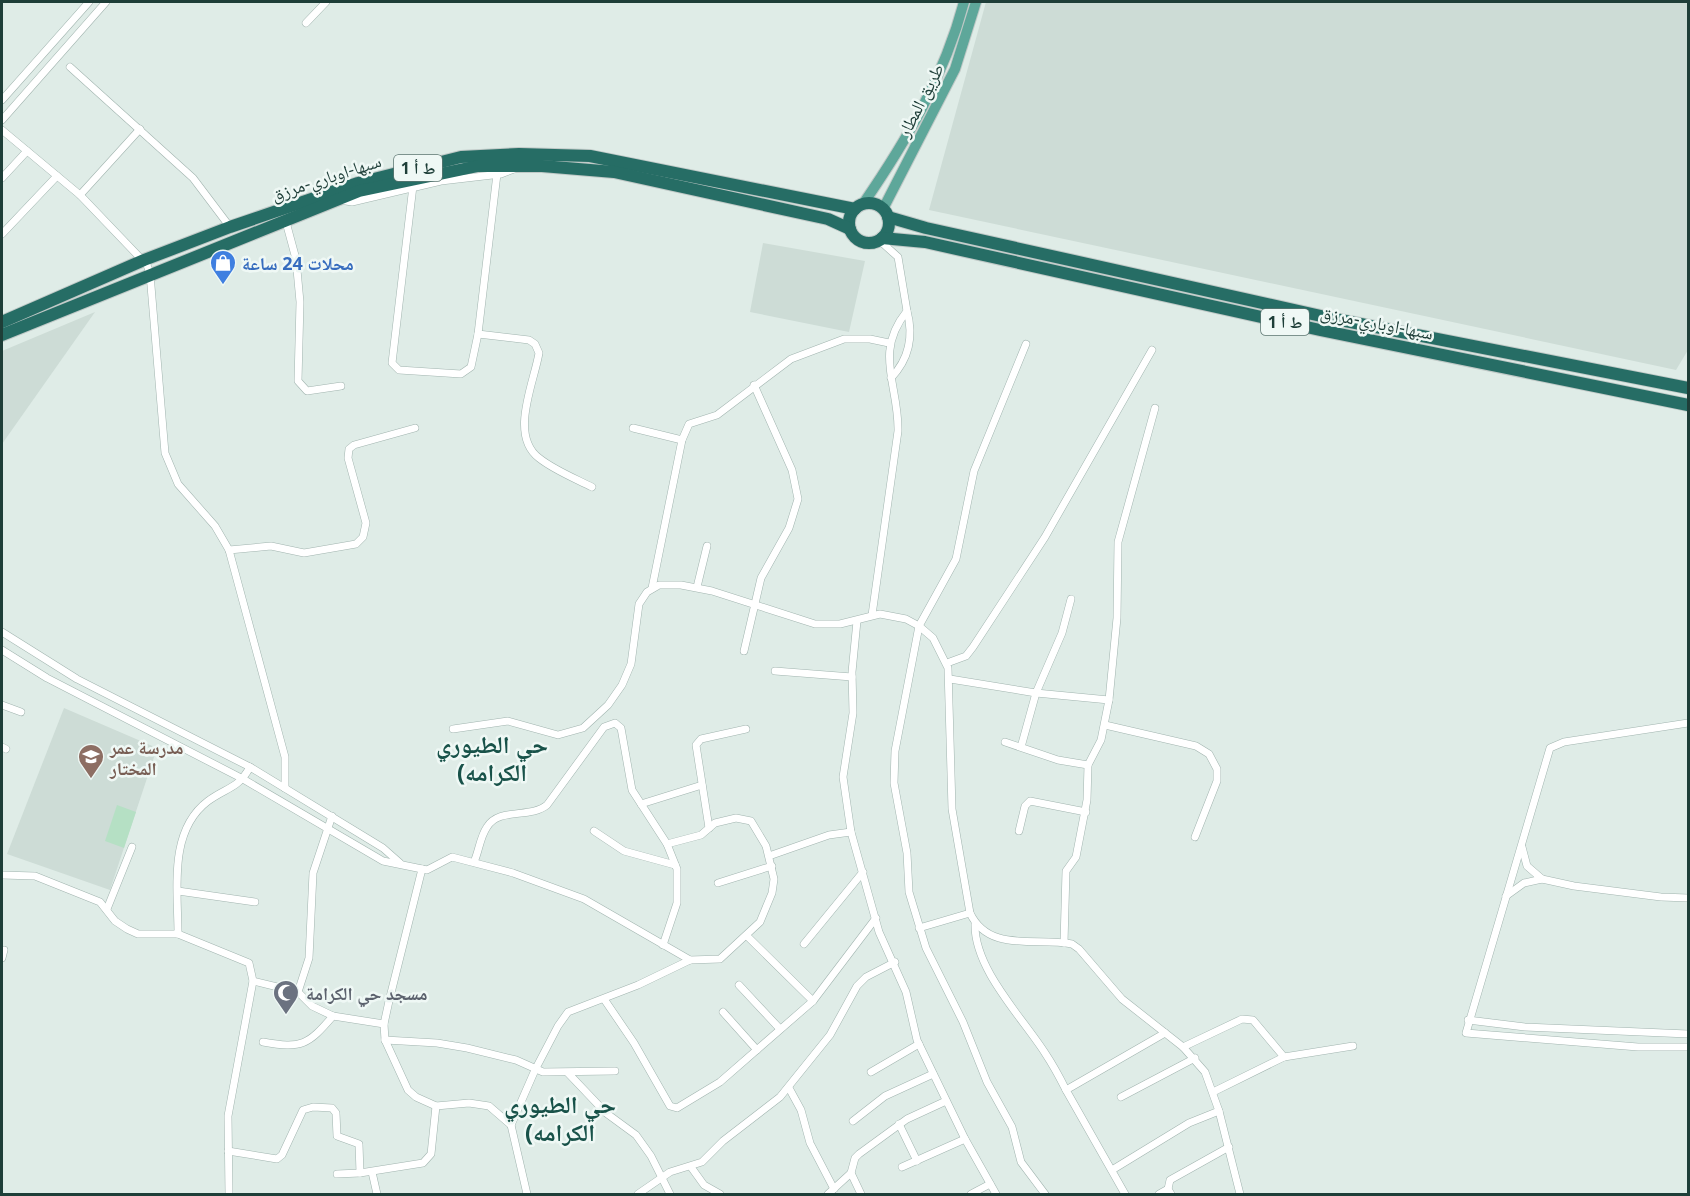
<svg xmlns="http://www.w3.org/2000/svg" width="1690" height="1196" font-family="'Noto Sans','Noto Naskh Arabic',sans-serif">
<style>
.built{fill:#cddcd6}
.green{fill:#b5e0c4}
.lines{fill:none;stroke-linecap:round;stroke-linejoin:round}
.street-casing{stroke:#a1b4af;stroke-width:8}
.primary-casing{stroke:#c0c9c7;stroke-width:12}
.highway-casing{stroke:#c0c9c7;stroke-width:14}
.street{stroke:#fff;stroke-width:7}
.primary{stroke:#5ea79a;stroke-width:10}
.highway{stroke:#266d65;stroke-width:12}
.labels{text-anchor:middle;dominant-baseline:central;stroke-width:5;stroke-linejoin:round;paint-order:stroke}
.shield{fill:#eff8f5;stroke:#5d7671;stroke-width:1.5}
.shield-label{font-size:16px;font-weight:bold;fill:#1e3e38}
.street-label{font-size:18px;fill:#1e3e38;stroke:#eff8f5}
.shop-label{font-size:18px;font-weight:bold;fill:#366cbe;stroke:#eff8f5;text-anchor:start}
.education-label{font-size:18px;font-weight:bold;fill:#785e54;stroke:#eff8f5;text-anchor:start}
.worship-label{font-size:18px;font-weight:bold;fill:#5b616d;stroke:#eff8f5;text-anchor:start}
.district-label{font-size:24px;font-weight:bold;fill:#185249;stroke:#eff8f5}
</style>
<rect width="100%" height="100%" fill="#dfece7"/>
<!-- built -->
<g class="built">
<path d="M986,2h702v348l-12,20 -747,-160z"/>
<path d="M763,243l102,18 -16,71 -99,-20z"/>
<path d="M95,312l-93,132v-93z"/>
<path d="M64,708l93,40 -47,142 -103,-36z"/>
</g>
<!-- green -->
<path class="green" d="M117,805l19,7 -12,36 -19,-7z"/>
<g class="lines">
<defs>
<g id="street">
<path d="M306,23l20,-21"/>
<path d="M70,67l123,111 37,49"/>
<path d="M2,100l87,-98"/>
<path d="M2,120l104,-118"/>
<path d="M2,130l78,65 67,70 3,9 15,179 13,31 37,42 14,24 56,207v31"/>
<path d="M2,178l25,-27"/>
<path d="M413,186l-21,177 7,7 62,4 10,-7 7,-33 19,-160"/>
<path d="M80,195l60,-66"/>
<path d="M340,200l12,2 89,-21 60,-7 13,-5"/>
<path d="M286,222l10,37 4,43 -2,79 9,10 34,-5"/>
<path d="M2,234l55,-58"/>
<path d="M478,334l51,6 6,4 4,9c-5,30 -30,82 0,105 15,12 35,20 53,29"/>
<path d="M1026,344l-52,127 -18,88 -37,67 -24,125 -1,32 13,70 2,39 17,56 37,74 24,60 25,45 9,35 24,32"/>
<path d="M891,378c18,-19 23,-41 16,-67"/>
<path d="M633,428l49,12"/>
<path d="M229,550l42,-4 33,7 52,-9 7,-7 3,-14 -18,-65 1,-9 5,-4 61,-17"/>
<path d="M697,587l10,-41"/>
<path d="M652,588l30,-148 7,-16 28,-9 74,-56 53,-20h26l19,4"/>
<path d="M872,615l26,-184c1,-46 -25,-78 9,-120l-9,-54 -19,-17"/>
<path d="M857,621l-5,51 1,41 -10,64 8,55 28,100 27,60 11,48 48,99 31,55"/>
<path d="M2,632l75,47 173,88 133,81 17,15"/>
<path d="M2,650l45,28 196,101 140,82 44,9 25,-13 61,16 71,26 106,61"/>
<path d="M744,651l17,-73 28,-50 9,-29 -6,-29 -38,-85"/>
<path d="M947,663l19,-7 7,-9 72,-110 107,-187"/>
<path d="M775,671l77,6"/>
<path d="M950,679l86,14 73,7"/>
<path d="M2,705l19,7"/>
<path d="M1688,723l-124,19 -14,6 -84,285 172,14h50"/>
<path d="M1105,725l91,21 13,8 8,15v12l-22,56"/>
<path d="M453,729l55,-8 50,14 25,-7 25,-23 14,-20 9,-21 8,-60 8,-12 12,-7h22l31,6 103,33h25l40,-10 26,5 13,7 14,12 15,30 4,141 18,104c19,40 65,24 102,31l7,5 43,50 61,48 22,25 14,39 21,83"/>
<path d="M1005,742l53,18 30,5"/>
<path d="M2,747l4,2"/>
<path d="M1021,747l15,-54 26,-60 9,-34"/>
<path d="M641,804l61,-19"/>
<path d="M709,828l-13,-83 5,-6 45,-10"/>
<path d="M594,831l30,20 51,14"/>
<path d="M1019,831l6,-25 5,-5 56,11"/>
<path d="M1522,847l5,19 15,13"/>
<path d="M769,856l60,-21 22,-3"/>
<path d="M474,862c5,-11 6,-25 13,-35 12,-20 43,-8 60,-22l57,-78 11,-4 6,5 11,62 35,54 10,25v34l-14,42"/>
<path d="M422,869l-33,132 -5,23 1,16 23,50 8,7 20,9 33,-3 20,3 22,19 16,69"/>
<path d="M2,875l33,1 65,26 15,19 12,8 11,5h40l71,29 4,18 -25,135 1,78"/>
<path d="M718,883l54,-17"/>
<path d="M178,891l77,11"/>
<path d="M1506,896l18,-13 18,-4 32,7 87,11 27,1"/>
<path d="M107,909l25,-62"/>
<path d="M975,924c-1,45 47,93 70,129 8,12 15,25 21,37"/>
<path d="M919,928l51,-15"/>
<path d="M178,934c0,-44 -10,-103 30,-133 19,-14 30,-12 42,-34"/>
<path d="M747,936l66,65"/>
<path d="M1064,943l2,-72 10,-14 11,-57 1,-35 13,-25 8,-40 8,-82 1,-76 37,-134"/>
<path d="M804,944l59,-72"/>
<path d="M2,958l2,-8"/>
<path d="M253,981l45,11 14,14 21,10 51,8"/>
<path d="M739,985l41,44"/>
<path d="M298,992l11,-34 4,-85 19,-57"/>
<path d="M604,999l30,44 36,63 7,2 43,-26 93,-81 63,-83"/>
<path d="M723,1012l34,38"/>
<path d="M1468,1020l57,7 163,7"/>
<path d="M385,1040l52,3 30,5 49,12 27,12 72,-1"/>
<path d="M263,1042c39,7 45,3 70,-26"/>
<path d="M1183,1047l59,-28 11,1 31,37 69,-11"/>
<path d="M871,1072l48,-28"/>
<path d="M568,1073l38,40 30,22 15,21 19,38"/>
<path d="M789,1088l12,22 9,33 24,46"/>
<path d="M1213,1092l71,-35"/>
<path d="M1121,1097l74,-39"/>
<path d="M853,1121l32,-25 48,-22"/>
<path d="M899,1124l18,37"/>
<path d="M511,1125l24,-55 23,-44 10,-14 70,-27 52,-25 30,-1 40,-37 12,-29 2,-14 -8,-33 -15,-25 -15,-3 -21,5 -14,12 -34,9"/>
<path d="M228,1151l49,8 5,-4 21,-45 10,-3 19,1 4,5 1,23 22,8 1,29"/>
<path d="M691,1167l13,18 16,9"/>
<path d="M902,1167l63,-28"/>
<path d="M1112,1170l77,-47 30,-12"/>
<path d="M372,1172l5,22"/>
<path d="M851,1173l10,21"/>
<path d="M337,1174l23,-1 63,-10 8,-9 5,-48"/>
<path d="M1168,1189l2,-9 59,-33"/>
<path d="M638,1194l32,-22 32,-10 21,-21 57,-44 50,-62 27,-49 9,-9 29,-15"/>
<path d="M828,1194l23,-21 4,-15 4,-4 48,-35 39,-18"/>
<path d="M971,1194l19,-10"/>
<path d="M1125,1194l-59,-104 99,-57"/>
<path d="M1159,1194l9,-5 3,5"/>
</g>
<g id="primary">
<path d="M863,204c44,-64 81,-127 101,-202"/>
<path d="M883,209l72,-140 21,-67"/>
</g>
<g id="highway">
<circle cx="869" cy="223" r="20"/>
<path d="M888,217l38,11 404,90 358,70"/>
<path d="M882,238l43,4 395,88 368,75"/>
<path d="M2,322l142,-62 86,-33 128,-44 103,-26 58,-3 71,2 265,53"/>
<path d="M2,335l357,-144 119,-25h64l72,6 214,47 22,10"/>
</g>
</defs>
<!-- street casing -->
<use href="#street" class="street-casing"/>
<!-- primary casing -->
<use href="#primary" class="primary-casing"/>
<!-- highway casing -->
<use href="#highway" class="highway-casing"/>
<!-- street -->
<use href="#street" class="street"/>
<!-- primary -->
<use href="#primary" class="primary"/>
<!-- highway -->
<use href="#highway" class="highway"/>
</g>
<!-- icons -->
<defs>
<symbol id="shop-pin" viewBox="-11 -11 22 30"><path d="M0 17L-7.5 6A9.5 9.5 0 1 1 7.5 6Z" fill="#3f7fe0" stroke="#eff8f5"/><path d="M-5-2.5h2.3a2.7 3.5 0 0 1 5.4 0H5L5.5 6h-11ZM-1.5-2.5h3a1.5 2.3 0 0 0-3 0Z" fill="#fff"/></symbol>
<symbol id="school-pin" viewBox="-11 -11 22 30"><path d="M0 17L-7.5 6A9.5 9.5 0 1 1 7.5 6Z" fill="#8d6e63" stroke="#eff8f5"/><path d="M0-5L7-2L0 1L-7-2ZM-4 1L0 2.5L4 1V4Q0 6-4 4Z" fill="#fff"/></symbol>
<symbol id="mosque-pin" viewBox="-11 -11 22 30"><path d="M0 17L-7.5 6A9.5 9.5 0 1 1 7.5 6Z" fill="#6b7280" stroke="#eff8f5"/><path d="M3.5-4.9A6 6 0 1 0 3.5 4.9A5 5 0 1 1 3.5-4.9Z" fill="#fff"/></symbol>
</defs>
<g fill-rule="evenodd">
<use href="#shop-pin" x="208" y="248" width="30" height="40"/>
<use href="#school-pin" x="76" y="742" width="30" height="40"/>
<use href="#mosque-pin" x="271" y="978" width="30" height="40"/>
</g>
<g class="labels">
<!-- shield labels -->
<g class="shield">
<rect x="394" y="155" width="48" height="26" rx="4.5"/>
<rect x="1261" y="309" width="48" height="26" rx="4.5"/>
</g>
<g class="shield-label">
<text x="418" y="168">ط أ 1</text>
<text x="1285" y="322">ط أ 1</text>
</g>
<!-- street labels -->
<g class="street-label">
<text transform="translate(920 100) rotate(-63)">طريق المطار</text>
<text transform="translate(326 177) rotate(-18)">سبها-اوباري-مرزق</text>
<text transform="translate(1377 322) rotate(11)">سبها-اوباري-مرزق</text>
</g>
<!-- shop labels -->
<g class="shop-label">
<text x="242" y="263">محلات 24 ساعة</text>
</g>
<!-- education labels -->
<g class="education-label">
<text x="110" y="747">مدرسة عمر<tspan x="110" dy="21">المختار</tspan></text>
</g>
<!-- worship labels -->
<g class="worship-label">
<text x="306" y="993">مسجد حي الكرامة</text>
</g>
<!-- district labels -->
<g class="district-label">
<text x="492" y="743">حي الطيوري<tspan x="492" dy="28">(الكرامه</tspan></text>
<text x="560" y="1103">حي الطيوري<tspan x="560" dy="28">(الكرامه</tspan></text>
</g>
</g>
<!-- border -->
<rect width="1690" height="1196" fill="none" stroke="#1e3e38" stroke-width="6"/>
</svg>
